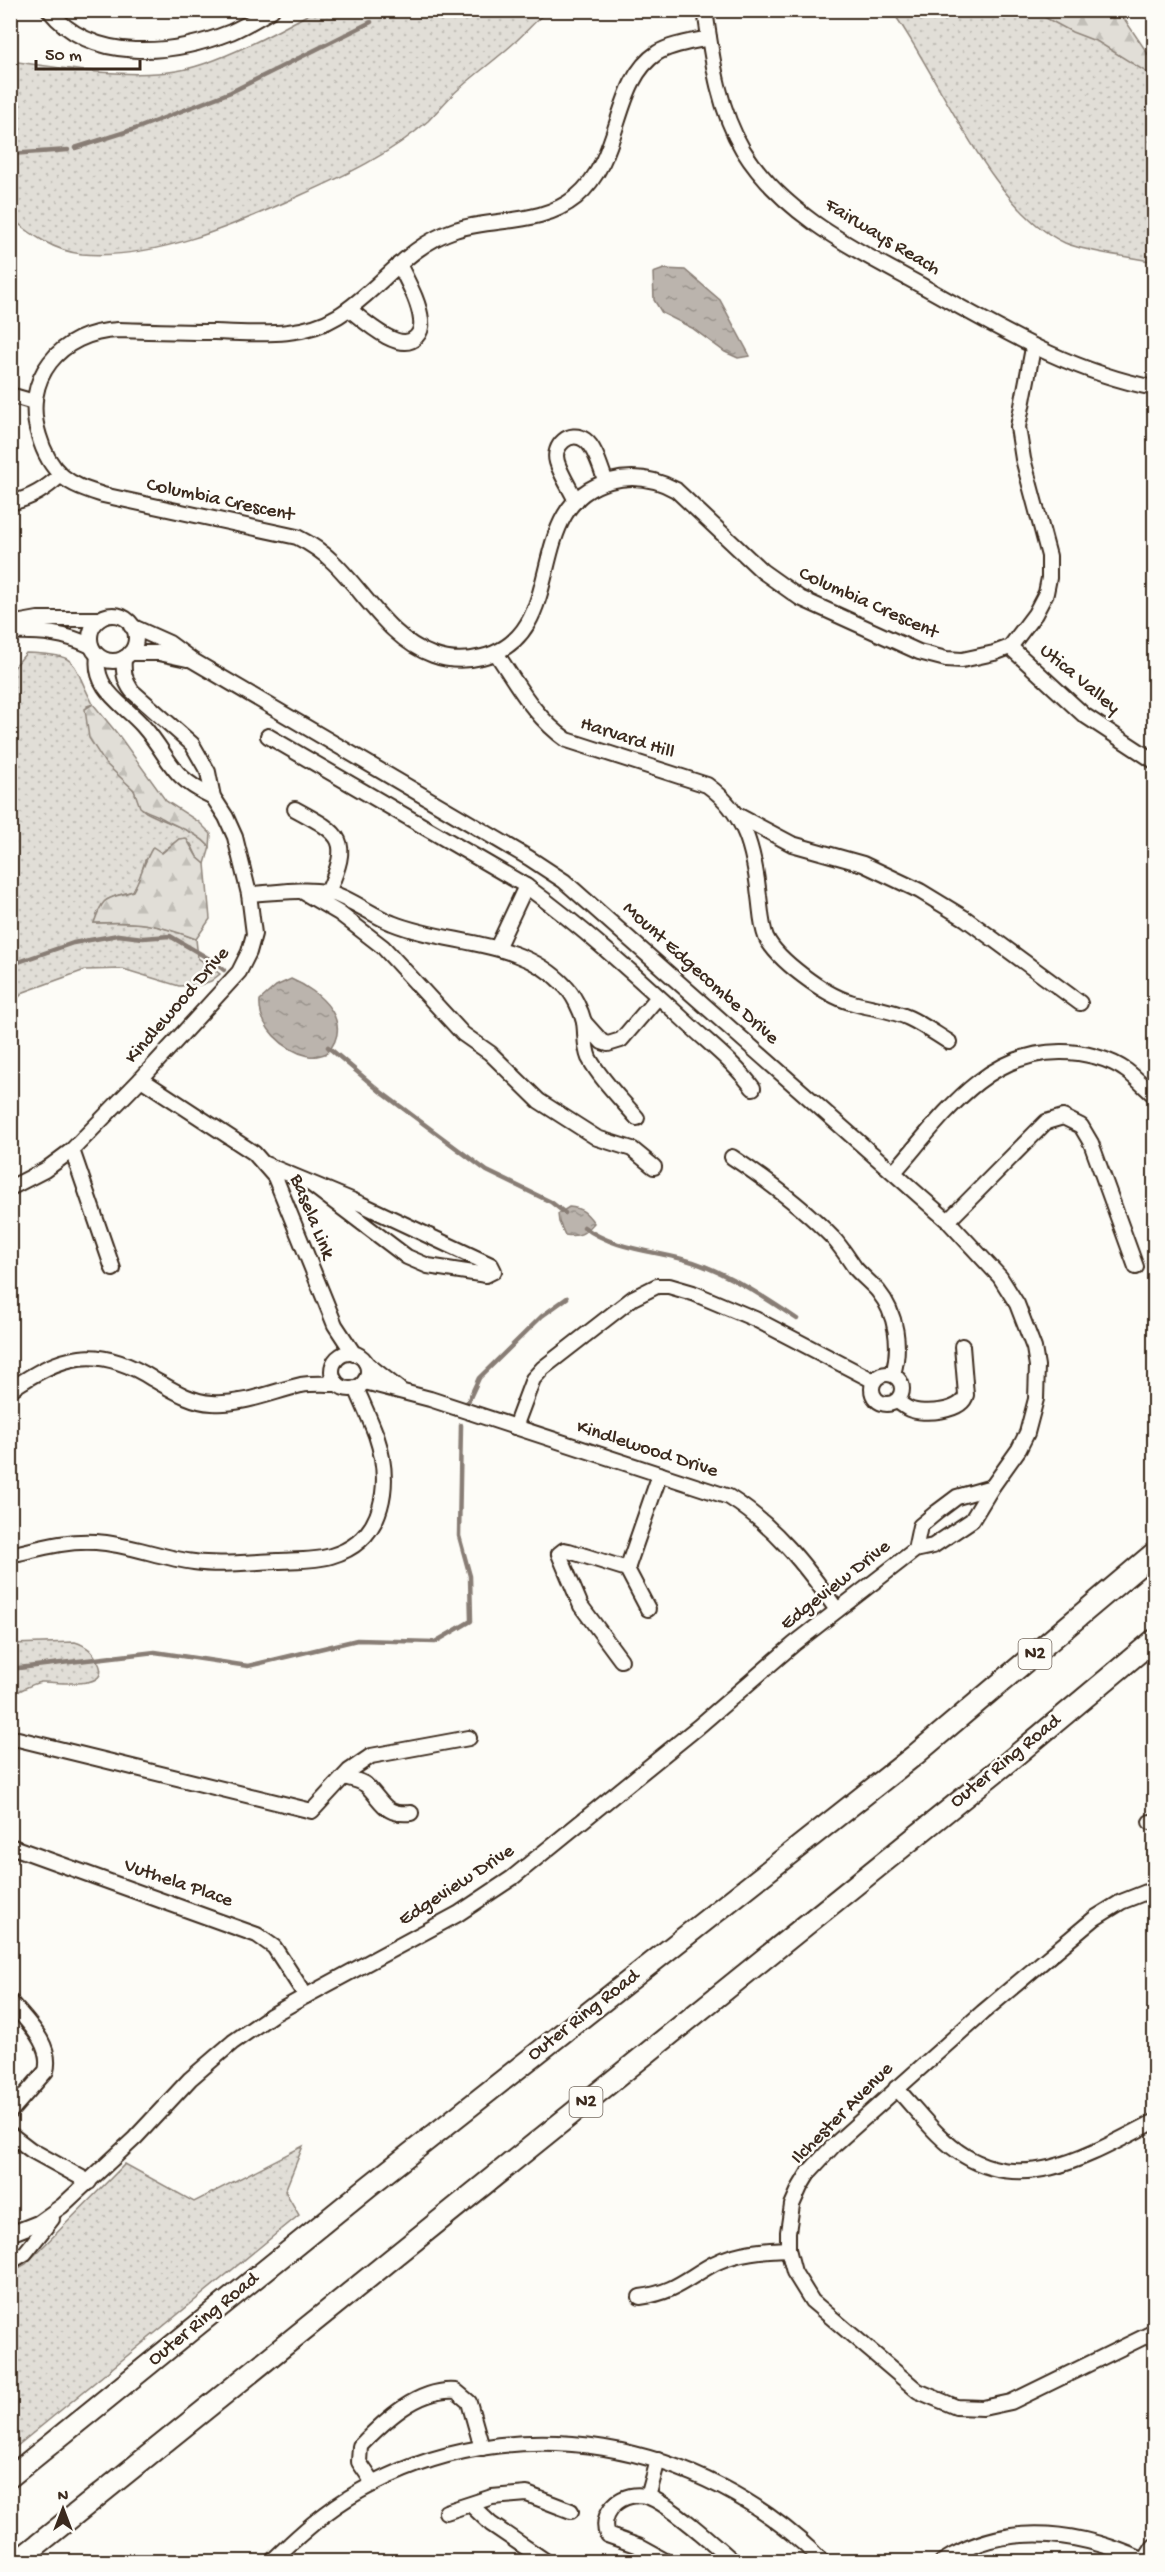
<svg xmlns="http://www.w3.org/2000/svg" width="1165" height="2572" font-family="'Gochi Hand',sans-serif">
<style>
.grass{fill:url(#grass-dots);stroke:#8e847a;stroke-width:1.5}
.forest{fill:url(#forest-firs);stroke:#8e847a;stroke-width:1.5}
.water{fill:url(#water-ripples);stroke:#887d74;stroke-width:1.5}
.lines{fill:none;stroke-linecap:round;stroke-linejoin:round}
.stream{stroke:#887d74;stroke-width:4.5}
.minor-casing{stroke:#3b2a1e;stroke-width:18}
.highway-casing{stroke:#3b2a1e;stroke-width:24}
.minor{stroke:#fdfcf7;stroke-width:14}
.highway{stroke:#fdfcf7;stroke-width:20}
.labels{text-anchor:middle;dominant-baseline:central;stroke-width:5;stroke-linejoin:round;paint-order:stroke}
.shield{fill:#fdfcf7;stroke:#75695f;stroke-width:1.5}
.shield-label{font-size:18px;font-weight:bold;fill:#3b2a1e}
.street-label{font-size:20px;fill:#3b2a1e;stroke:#fdfcf7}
</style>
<defs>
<pattern id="grass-dots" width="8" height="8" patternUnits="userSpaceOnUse" patternTransform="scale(1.5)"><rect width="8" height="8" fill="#e1ded7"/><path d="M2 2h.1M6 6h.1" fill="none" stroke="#c2bfb8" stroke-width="1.8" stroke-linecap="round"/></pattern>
<pattern id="forest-firs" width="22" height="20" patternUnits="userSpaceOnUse" patternTransform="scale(1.5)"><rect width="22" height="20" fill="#e1ded7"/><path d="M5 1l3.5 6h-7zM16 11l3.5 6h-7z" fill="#c2bfb8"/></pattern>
<pattern id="water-ripples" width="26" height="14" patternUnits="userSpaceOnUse" patternTransform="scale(1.5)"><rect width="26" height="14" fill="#bbb4ad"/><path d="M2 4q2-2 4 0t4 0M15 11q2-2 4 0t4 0" fill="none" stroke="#99938c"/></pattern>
</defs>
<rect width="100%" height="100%" fill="#fdfcf7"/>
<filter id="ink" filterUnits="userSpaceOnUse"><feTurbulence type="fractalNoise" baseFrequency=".0167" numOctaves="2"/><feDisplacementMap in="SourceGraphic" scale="12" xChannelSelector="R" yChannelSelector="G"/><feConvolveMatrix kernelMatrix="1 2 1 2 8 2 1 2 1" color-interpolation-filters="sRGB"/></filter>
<g filter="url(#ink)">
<!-- grass -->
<g class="grass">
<path d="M316,10l232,1c-12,9 -21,20 -33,31 -17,16 -37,30 -55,46 -12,10 -21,22 -32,33 -37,33 -84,55 -129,75 -64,29 -144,64 -217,58 -28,-3 -50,-19 -71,-36v-157c50,7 115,18 165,10 41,-6 103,-40 140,-61z"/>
<path d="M892,11h210l52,55v196c-26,-6 -65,-9 -89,-19 -74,-33 -126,-168 -173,-232z"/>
<path d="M26,653c57,2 43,7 67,51l-6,2c4,13 12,49 19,57 8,10 20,15 27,26 6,7 4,18 13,23 22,12 46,16 64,35l-5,17 -8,-7 -6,-13 -12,-5 -18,14 -16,7 -5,18 -7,13c-27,8 -29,4 -39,32 44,-2 61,0 102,16l2,19 22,16 -9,7 -11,4 -21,1 -56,-17 -38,1 -61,22 -13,13v-334z"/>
<path d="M75,1642c12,4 18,9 23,20 16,30 -44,19 -57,20 -10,2 -21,9 -30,13v-51z"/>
<path d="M303,2146l-18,45 14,24 -288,236v-179l15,-8 99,-100 69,38z"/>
</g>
<!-- forest -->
<g class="forest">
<path d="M1033,11h86l31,46 4,2v18l-56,-35 -26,-10z"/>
<path d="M93,704l27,33 46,64 33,21 12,12 -1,13c-15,-17 -31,-18 -48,-29 -7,-5 -15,-5 -22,-11l-6,-17 -29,-27 -16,-25 -4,-29z"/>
<path d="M186,838l11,19 8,7 5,55 -14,20c-42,-16 -58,-18 -102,-16 10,-29 12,-23 39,-32 8,-14 11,-30 20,-44l9,6 17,-14z"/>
</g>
<!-- water -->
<g class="water">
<path d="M664,269l21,1 35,30 30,56 -12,2 -13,-6 -33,-24 -30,-15 -8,-13 -1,-27z"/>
<path d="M291,979c29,12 64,43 36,74 -5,2 -13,4 -18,3 -26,-6 -51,-29 -49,-56l16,-14z"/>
<path d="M569,1207c13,1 18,6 25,16 -10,11 -14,14 -29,12l-6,-13 -1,-8z"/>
</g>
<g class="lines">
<!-- stream -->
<g class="stream">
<path d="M381,14l3,-4"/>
<path d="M75,148l60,-19 96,-37 140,-70"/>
<path d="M10,154l58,-4"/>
<path d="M10,965l63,-22 45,-8 25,3 27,-2 41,24 13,10"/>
<path d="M328,1047l53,45 106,79 64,31 14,11"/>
<path d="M584,1227c30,23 74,24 109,35 38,13 71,35 104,57"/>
<path d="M467,1404l12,-26 63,-62 25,-18"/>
<path d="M10,1669l145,-17 93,14 109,-26 78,2 36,-21 -1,-45 -11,-40 2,-111"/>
</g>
<defs>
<g id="minor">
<path d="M49,10c43,54 124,45 182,22 14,-6 27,-14 41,-22"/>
<path d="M705,10c7,48 13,98 38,140 41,67 118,102 183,138 76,42 143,83 228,100"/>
<path d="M709,38c-17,4 -37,6 -52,15 -45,30 -33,104 -81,144 -36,29 -80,20 -121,33 -49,16 -75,60 -117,86 -37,23 -83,17 -124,16 -32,0 -64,-1 -96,-2 -58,2 -97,49 -79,106 4,14 12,30 23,40 12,10 26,14 41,19l194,42c14,7 26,15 37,26 32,31 55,76 99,92 16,6 33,6 49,2 91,-22 37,-152 128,-176 23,-6 46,-2 66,9l86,81 38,27 119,54 27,7 16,1 32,-7 16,-6 25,-33 11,-21 3,-15v-22l-26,-97 -5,-32 15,-79"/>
<path d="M349,309c13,10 51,46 67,28 5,-5 6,-10 5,-17 -2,-19 -14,-39 -22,-56"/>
<path d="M10,395l24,7"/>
<path d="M576,501c-6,-13 -15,-26 -19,-39 -5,-16 13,-33 28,-22 11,8 16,30 21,42"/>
<path d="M10,503c22,-5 35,-14 51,-28"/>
<circle cx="113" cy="638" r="23"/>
<path d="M10,624l28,-5h62"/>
<path d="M10,632c30,-1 55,1 81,14"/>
<path d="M1010,647l74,68 70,46"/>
<path d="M130,653h29l28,6"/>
<path d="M496,653c21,31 39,65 71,87l140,45c39,28 47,66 52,111 2,14 2,28 7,41 11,23 59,58 84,65 19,6 40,7 59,16 13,6 27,16 40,24"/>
<path d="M98,656c-5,34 26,48 45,70 29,33 24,49 70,71"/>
<path d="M268,736l258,150c55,40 107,87 158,134 23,22 50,42 69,68"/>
<path d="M295,809c48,26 56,30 33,83"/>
<path d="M739,816l53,28 71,20 57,27 46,28 114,84"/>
<path d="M303,892l36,21 44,34 80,87 27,19 49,48 58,37 35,11 22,18"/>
<path d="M249,894c25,-1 53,-6 77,-2 18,2 47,24 66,31 57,23 128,15 173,63 8,8 16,24 19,36 2,12 0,24 5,36 12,22 32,41 48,60"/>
<path d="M497,948l29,-62"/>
<path d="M584,1022l18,20 6,2 13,-4 37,-43"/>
<path d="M141,1079l113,74 21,24 60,148 19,29"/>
<path d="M72,1150l41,119"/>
<path d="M732,1157c36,24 72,51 101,81 9,10 15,20 22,30 7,8 16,15 23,23 19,23 23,56 15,83"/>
<path d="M265,1164l96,40 130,61 3,6 -8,4 -58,-9 -21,-9 -95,-72"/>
<path d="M894,1172c46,-52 90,-121 168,-120 21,0 47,6 65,19 9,7 18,16 27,24"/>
<path d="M10,1188l35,-18 27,-20 69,-71 98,-107 10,-20 5,-18 -5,-40 -14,-57 -9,-20 -13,-20 -5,-25 -16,-28 -60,-53c-8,-11 -9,-20 -8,-33"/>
<path d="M948,1221l98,-99 17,-5 18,9 10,17 45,124"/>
<circle cx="350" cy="1371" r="18"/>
<path d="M366,1363l33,26"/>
<circle cx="887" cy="1389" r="15"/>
<path d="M365,1382l65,17 299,98c46,29 77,69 108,113"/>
<path d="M10,1390c52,-36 87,-46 143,-11 18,10 37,23 59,24 31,2 59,-11 89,-18 12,-2 25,-1 36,-1"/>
<path d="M897,1401c4,3 8,6 12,8 14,6 53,3 57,-14l-4,-49"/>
<path d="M515,1427l18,-48 10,-11 90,-70 24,-12h12l24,7 62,26 119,62"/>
<path d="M915,1550l5,-24 17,-14 20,-15 35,-10"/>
<path d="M19,1553c25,-6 51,-13 77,-11 33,2 65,16 98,20 27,4 56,0 83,-1 17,-1 38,0 54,-5 55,-16 61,-74 45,-121 -6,-16 -13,-31 -20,-47"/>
<path d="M627,1569l33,-95"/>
<path d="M621,1660l-40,-54 -22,-52 5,-4 5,1 58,18 21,40"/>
<path d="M10,1739h8l294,72 37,-40 22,-15 98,-18"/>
<path d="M344,1777c7,2 16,3 22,8 17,16 18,31 45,28"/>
<path d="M1150,1822h4"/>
<path d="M10,1846l247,89 17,12 32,49"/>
<path d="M1154,1889l-33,13 -26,16 -112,94 -149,133 -25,27 -9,15 -8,18 -4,27v17l6,23 18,29 106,90 38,16 27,1 28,-6 143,-70"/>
<path d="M10,2001c16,20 43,43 36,70l-36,41"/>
<path d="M896,2088c21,22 42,52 69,68 64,39 131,-5 189,-34"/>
<path d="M10,2134l21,16 58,32"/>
<path d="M10,2234l28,-11 24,-17 73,-68 55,-59 43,-37 39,-27 34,-19 152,-82 54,-36 186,-151 96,-83 121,-94 18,-4 39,-26 20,-33 27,-38 8,-16 9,-34 1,-33 -3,-18 -17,-44 -17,-27 -52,-56 -384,-340 -35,-23 -337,-198 -23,-17 -38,-17"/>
<path d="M10,2262l15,-9 27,-34"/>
<path d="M640,2297c36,-5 45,-18 75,-34 22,-11 49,-13 73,-14"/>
<path d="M374,2484l-15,-22 1,-16c24,-25 58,-58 96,-55l13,11 13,46"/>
<path d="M648,2497l10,-37"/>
<path d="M471,2505l20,19 56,38"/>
<path d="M446,2512l46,-15 35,-3 44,17"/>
<path d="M1145,2560l9,-14"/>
<path d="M271,2562c28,-27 55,-52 89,-71 152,-87 342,-52 463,71"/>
<path d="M667,2562l-29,-16 -31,-11c-4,-11 -1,-22 7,-30 9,-9 23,-12 35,-8 23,9 66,48 85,65"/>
<path d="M942,2562c65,-42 138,-31 205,0"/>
</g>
<g id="highway">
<path d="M10,2477l359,-291 546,-431 239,-202"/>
<path d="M16,2562l992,-800 146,-122"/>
</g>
</defs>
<!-- minor casing -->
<use href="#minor" class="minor-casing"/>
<!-- highway casing -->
<use href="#highway" class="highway-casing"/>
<!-- minor -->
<use href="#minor" class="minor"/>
<!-- highway -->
<use href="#highway" class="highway"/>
</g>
</g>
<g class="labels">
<!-- shield labels -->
<g class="shield">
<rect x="1018.5" y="1639" width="33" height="30" rx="4.5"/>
<rect x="569.5" y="2087" width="33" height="30" rx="4.5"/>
</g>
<g class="shield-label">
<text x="1035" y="1654">N2</text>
<text x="586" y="2102">N2</text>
</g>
<!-- street labels -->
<g class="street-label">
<text transform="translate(882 238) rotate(31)">Fairways Reach</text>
<text transform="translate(220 501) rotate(12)">Columbia Crescent</text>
<text transform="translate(868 604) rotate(24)">Columbia Crescent</text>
<text transform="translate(1079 680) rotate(40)">Utica Valley</text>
<text transform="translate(627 739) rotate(18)">Harvard Hill</text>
<text transform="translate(700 974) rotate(42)">Mount Edgecombe Drive</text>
<text transform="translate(178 1006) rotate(-49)">Kindlewood Drive</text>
<text transform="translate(311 1217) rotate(68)">Basela Link</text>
<text transform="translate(647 1450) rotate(18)">Kindlewood Drive</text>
<text transform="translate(836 1586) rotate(-38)">Edgeview Drive</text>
<text transform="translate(1006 1762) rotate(-39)">Outer Ring Road</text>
<text transform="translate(178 1884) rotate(19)">Vuthela Place</text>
<text transform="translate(457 1886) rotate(-33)">Edgeview Drive</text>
<text transform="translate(584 2016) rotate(-38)">Outer Ring Road</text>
<text transform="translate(843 2114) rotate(-45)">Ilchester Avenue</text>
<text transform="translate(204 2320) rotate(-39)">Outer Ring Road</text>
</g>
</g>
<!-- margin -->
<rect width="1165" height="2572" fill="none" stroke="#fdfcf7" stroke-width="36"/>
<rect x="18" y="18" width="1129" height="2536" fill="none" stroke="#3b2a1e" stroke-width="2" filter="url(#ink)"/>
<!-- north arrow -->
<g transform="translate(63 2509)" stroke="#fdfcf7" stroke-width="4.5" paint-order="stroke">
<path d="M0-4.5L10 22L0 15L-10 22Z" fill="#3b2a1e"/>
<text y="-9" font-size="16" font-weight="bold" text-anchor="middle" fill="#3b2a1e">N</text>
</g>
<!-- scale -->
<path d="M36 60v9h104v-9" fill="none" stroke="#3b2a1e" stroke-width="3"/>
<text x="45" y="60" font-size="18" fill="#3b2a1e" stroke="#fdfcf7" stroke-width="4.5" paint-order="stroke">50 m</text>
</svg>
